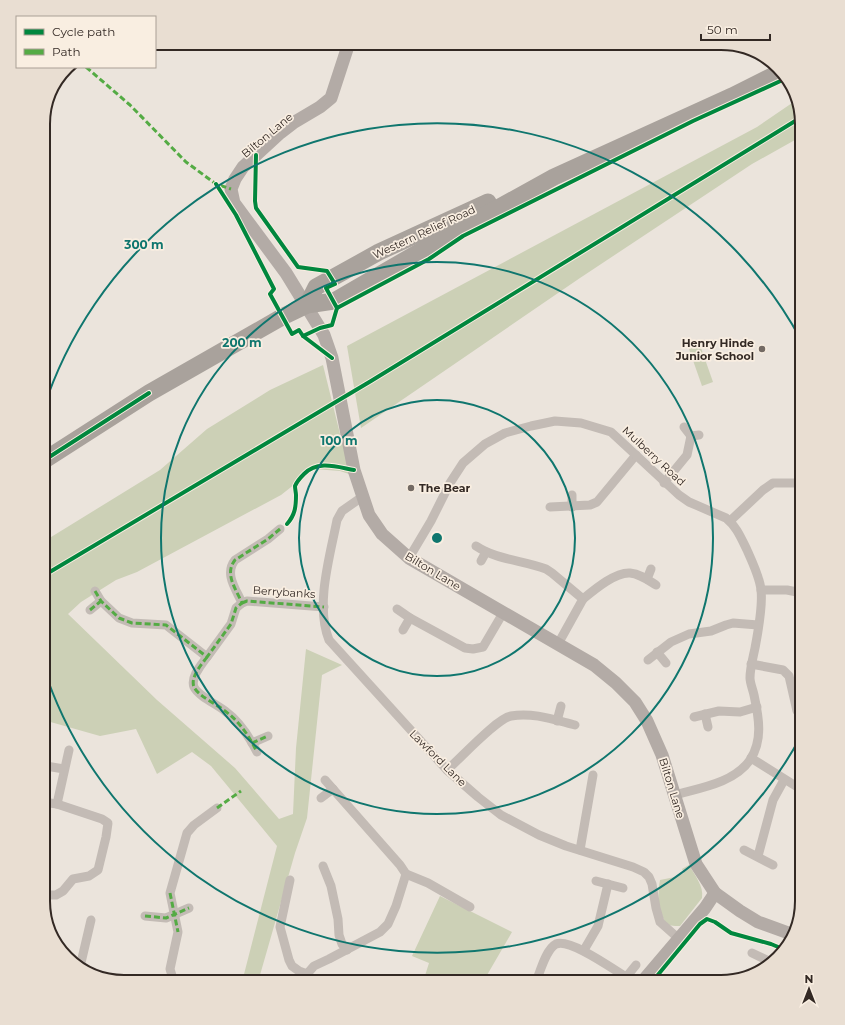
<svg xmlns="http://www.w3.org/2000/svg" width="845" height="1025" font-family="Montserrat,sans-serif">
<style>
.green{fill:#ccd0b6}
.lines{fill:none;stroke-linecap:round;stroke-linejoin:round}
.street{stroke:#c3bbb5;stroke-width:9}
.secondary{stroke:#b3aba6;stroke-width:13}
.highway{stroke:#a9a29c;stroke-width:17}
.quiet{stroke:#54ab44;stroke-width:3;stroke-dasharray:6 3;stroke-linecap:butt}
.cycleway-casing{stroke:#f9eee1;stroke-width:6}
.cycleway{stroke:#00873e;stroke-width:4}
.ring{fill:none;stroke:#0f766e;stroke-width:2}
.poi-dot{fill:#736a64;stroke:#f9eee1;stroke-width:1.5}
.labels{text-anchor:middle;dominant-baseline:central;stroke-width:3.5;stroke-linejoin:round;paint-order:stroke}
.street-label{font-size:11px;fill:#332924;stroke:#f9eee1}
.poi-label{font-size:11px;font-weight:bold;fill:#332924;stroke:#f9eee1;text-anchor:end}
.rim{fill:none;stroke:#332924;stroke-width:2}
.centre{fill:#0f766e;stroke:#f9eee1;stroke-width:2}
.ring-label{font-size:12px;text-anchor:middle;font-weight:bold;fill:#0f766e;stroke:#f9eee1;stroke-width:3.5;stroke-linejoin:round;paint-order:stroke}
</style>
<rect width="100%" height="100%" fill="#ebe4dc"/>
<!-- green -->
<g class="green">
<path d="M795,101l7,23v12l-50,28 -172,114 -219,150 -14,-82 410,-219z"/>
<path d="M700,345l13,37 -11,4 -13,-37z"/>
<path d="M323,365l18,73 11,37 -12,-4 -26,-2 -33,26 -144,77 -21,8 -35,22 -13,12 89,86 78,68 44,51 14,-5 3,-66 10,-99 36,16 -20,10 -15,143 -12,35 -37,129h-16l35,-136 -66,-80 -19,-14 -35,22 -21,-45 -36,7 -53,-15 -4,-3v-176l117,-72 47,-41 63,-39z"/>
<path d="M689,865c6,11 15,21 13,33l-22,28h-5l-8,-1c-9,-13 -10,-30 -7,-45l15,-3 9,-4 -2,-4z"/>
<path d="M440,896l72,36 -29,50h-60l6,-19 -17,-7z"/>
</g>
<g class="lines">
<!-- street -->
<g class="street">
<path d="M684,427l7,9 8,-1"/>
<path d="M664,483l23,-28 4,-19"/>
<path d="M572,495v12"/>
<path d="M362,497l-20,14 -5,9c-7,36 -22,85 -8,120l118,130 31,27 23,18 38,20 27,11 67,21 11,5 5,5 3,7 4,24 4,14 18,16"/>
<path d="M550,507l40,-2 7,-3 39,-47"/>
<path d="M730,521l33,-31 10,-7h29"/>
<path d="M476,546c21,14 46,14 70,23l6,4 31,26 -25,45"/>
<path d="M409,558l22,-37 19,-38 13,-20 22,-19 20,-11 26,-7 24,-5 26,2 30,9 68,63 10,7 37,16c11,9 15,20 21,32 5,11 13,28 14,40 2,16 -3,42 -6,58 -2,10 -5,20 -5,30 0,5 3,12 4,17 5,23 9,45 -4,65 -16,23 -50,28 -75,35"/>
<path d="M481,561l5,-9"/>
<path d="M647,579l4,-10"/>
<path d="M761,590h26l15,3"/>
<path d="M95,591l6,10 18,17 13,5 34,2 41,32 24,-33 5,-16 6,-5c-6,-14 -18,-29 -7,-43l33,-21 12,-10"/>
<path d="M583,599c11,-9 32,-27 47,-26 10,1 18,7 26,12"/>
<path d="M242,603l5,-2 77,6"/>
<path d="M397,609l13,9 55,30 8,1 10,-2 20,-34"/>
<path d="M90,610l11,-9"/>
<path d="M403,630l7,-12"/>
<path d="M657,652l9,11"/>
<path d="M207,657c-5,7 -17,20 -13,30 4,9 24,18 31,24 15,11 24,25 32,41"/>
<path d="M648,660l23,-18 18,-8 22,-3 15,-6 7,-2 25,2"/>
<path d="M751,664l32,6 6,6 8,35"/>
<path d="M705,714l3,13"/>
<path d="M694,717l25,-6 21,1 17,-5"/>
<path d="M557,721l4,-15"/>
<path d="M252,743l16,-7"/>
<path d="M751,758l48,30"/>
<path d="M46,766l18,3"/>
<path d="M447,770c14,-12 49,-51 64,-54 22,-4 44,4 64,9"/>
<path d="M321,798l12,-9"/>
<path d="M57,804l12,-54"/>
<path d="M580,850l13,-75"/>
<path d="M744,850l29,15"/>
<path d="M758,856l15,-56 11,-20"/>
<path d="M323,866l8,20 7,33 1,16 3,9 5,6"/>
<path d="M406,874l22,9 42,24"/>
<path d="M290,880l-10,47 9,33 3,6 7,5 8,3"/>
<path d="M596,881l27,7"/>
<path d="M43,895h13l7,-4 10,-12 16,-3 9,-6 8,-33 2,-14 -6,-4 -45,-15 -14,-2"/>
<path d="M145,916l21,2 23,-10"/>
<path d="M584,950l14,-24 10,-42"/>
<path d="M752,953l19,9"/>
<path d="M80,967l11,-47"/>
<path d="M648,974l8,8"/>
<path d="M623,981l13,-16"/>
<path d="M174,982l-4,-13 8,-37 -8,-39 17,-60 7,-8 23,-17"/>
<path d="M305,982l2,-8 7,-8 15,-7 51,-27 8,-8 8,-18 10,-32 -6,-9 -75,-85"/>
<path d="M536,982c4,-10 10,-33 20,-38 14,-6 57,25 70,33"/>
</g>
<!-- secondary -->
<g class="secondary">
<path d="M349,43l-18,55 -11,9 -27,16 -13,10 -37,34 -8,12 -4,10 3,14 52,70 38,62 8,23 22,112 15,45 13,19 27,24 185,107 22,18 19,19 12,19 15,34 34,109 19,29 25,18 18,11 36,13"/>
<path d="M642,982l63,-74 10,-15"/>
</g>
<!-- highway -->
<g class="highway">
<path d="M307,305l9,-18 63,-35 109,-50"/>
<path d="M43,461l106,-68 133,-76 25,-12 27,-4 97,-56 123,-68 178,-81 48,-24"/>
</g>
<!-- quiet -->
<g class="quiet">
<path d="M86,67l44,38 56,57 30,22 15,5"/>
<path d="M95,591l6,10 18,17 13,5 34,2 41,32 24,-33 5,-16 6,-5c-6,-14 -18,-29 -7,-43l33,-21 12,-10"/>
<path d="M242,603l5,-2 77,6"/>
<path d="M90,610l11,-9"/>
<path d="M207,657c-5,7 -17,20 -13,30 4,9 24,18 31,24 15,11 24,25 32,41"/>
<path d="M252,743l16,-7"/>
<path d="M217,808l24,-17"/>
<path d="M170,893l8,39"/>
<path d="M145,916l21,2 23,-10"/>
</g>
<defs>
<g id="cycleway">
<path d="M256,155l-1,46 1,7 42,59 29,4 8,13 -9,4 11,20 -5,17 -12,3 -17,8"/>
<path d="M216,184l20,31 38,74 -4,5 22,40 7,-4 4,6 29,22"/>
<path d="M337,308l92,-49 34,-23 230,-115 94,-43"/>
<path d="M43,461l106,-68"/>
<path d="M287,524c8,-9 9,-17 9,-29 0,-2 -1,-6 -1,-9 2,-5 6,-9 9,-12 14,-14 33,-7 50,-4"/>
<path d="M43,576l328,-195 429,-263"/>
<path d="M652,982l48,-58 7,-5 8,3 16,11 40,11 12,5"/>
</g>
</defs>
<!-- cycleway casing -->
<use href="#cycleway" class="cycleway-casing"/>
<!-- cycleway -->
<use href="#cycleway" class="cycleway"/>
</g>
<!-- distance rings -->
<g class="ring">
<circle cx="437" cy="538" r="138"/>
<circle cx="437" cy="538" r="276"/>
<path d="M801 736A414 414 0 0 1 43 666M43 410A414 414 0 0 1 801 340"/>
</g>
<!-- markers -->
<g class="poi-dot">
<circle cx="762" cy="349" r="4"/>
<circle cx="411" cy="488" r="4"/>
</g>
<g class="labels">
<!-- street labels -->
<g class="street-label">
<text transform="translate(267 135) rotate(-40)">Bilton Lane</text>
<text transform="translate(424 232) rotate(-25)">Western Relief Road</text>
<text transform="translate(654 456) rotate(43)">Mulberry Road</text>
<text transform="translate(433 571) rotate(31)">Bilton Lane</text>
<text transform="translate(284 592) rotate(4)">Berrybanks</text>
<text transform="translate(438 758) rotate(45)">Lawford Lane</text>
<text transform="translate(672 788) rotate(73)">Bilton Lane</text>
</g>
<!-- poi labels -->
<g class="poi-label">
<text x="754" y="343">Henry Hinde<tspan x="754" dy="13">Junior School</tspan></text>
<text x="419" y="488" text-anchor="start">The Bear</text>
</g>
</g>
<!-- crop -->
<path d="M0 0H845V1025H0ZM124 50H721A74 74 0 0 1 795 124V901A74 74 0 0 1 721 975H124A74 74 0 0 1 50 901V124A74 74 0 0 1 124 50Z" fill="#e9ded2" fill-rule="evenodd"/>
<path class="rim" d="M124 50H721A74 74 0 0 1 795 124V901A74 74 0 0 1 721 975H124A74 74 0 0 1 50 901V124A74 74 0 0 1 124 50Z"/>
<circle cx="437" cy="538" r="6" class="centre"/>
<g class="ring-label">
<text x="144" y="249">300 m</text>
<text x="242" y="347">200 m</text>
<text x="339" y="445">100 m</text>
</g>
<!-- legend -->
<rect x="16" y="16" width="140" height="52" fill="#f9eee1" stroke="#aa9f95"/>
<rect x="24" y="29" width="20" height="6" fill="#00873e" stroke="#aa9f95"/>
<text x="52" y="36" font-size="12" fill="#332924">Cycle path</text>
<rect x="24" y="49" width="20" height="6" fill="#54ab44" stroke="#aa9f95"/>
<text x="52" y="56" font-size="12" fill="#332924">Path</text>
<!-- north arrow -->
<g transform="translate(809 989)" stroke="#f9eee1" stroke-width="3" paint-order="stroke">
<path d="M0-3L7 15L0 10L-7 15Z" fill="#332924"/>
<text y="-6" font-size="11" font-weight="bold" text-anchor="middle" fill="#332924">N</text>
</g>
<!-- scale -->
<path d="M701 34v6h69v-6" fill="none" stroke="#332924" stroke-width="2"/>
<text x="707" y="34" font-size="12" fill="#332924" stroke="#f9eee1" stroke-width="3" paint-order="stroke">50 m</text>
</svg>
